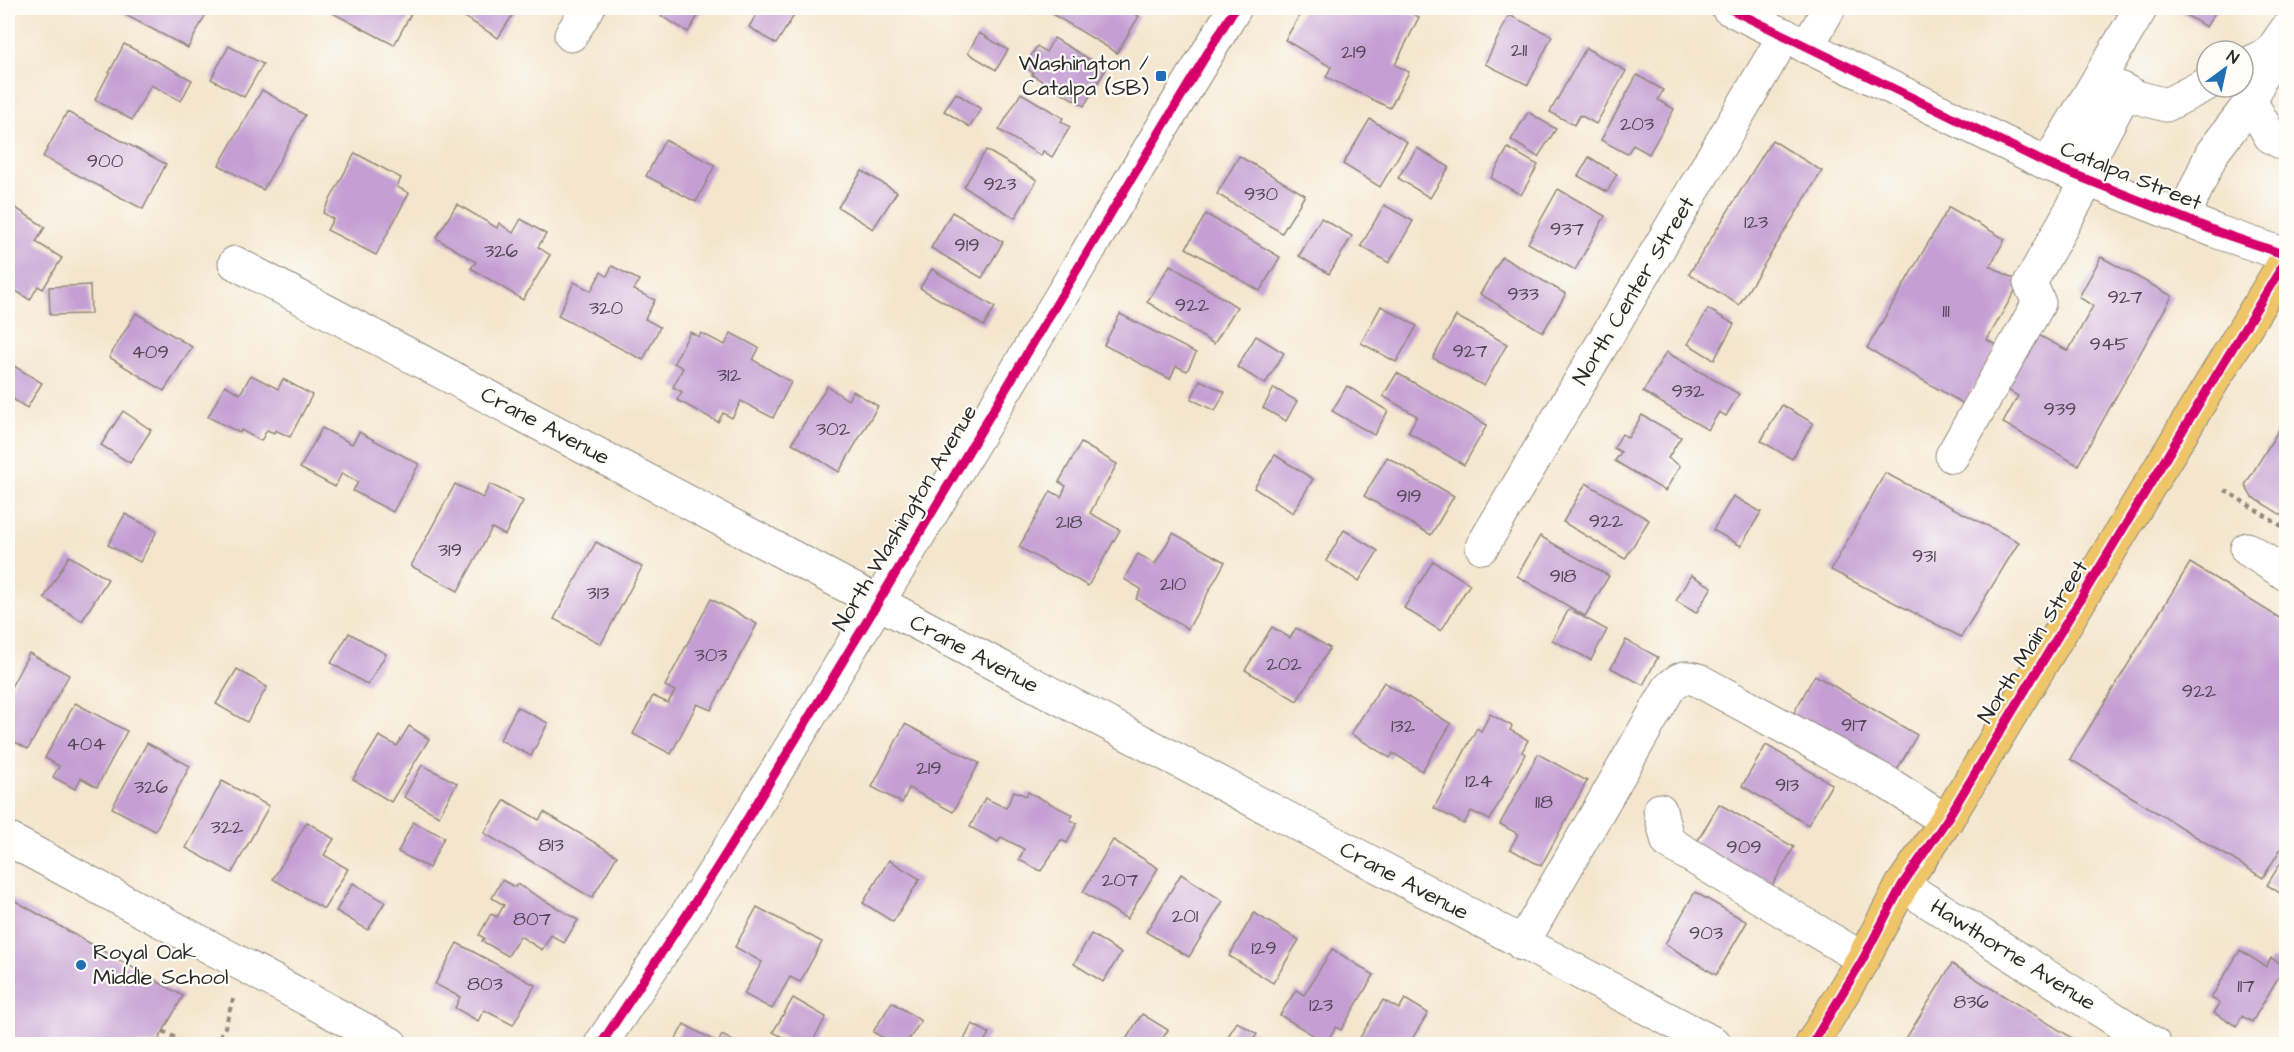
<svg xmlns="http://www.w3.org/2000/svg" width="2294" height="1052" font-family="'Architects Daughter',sans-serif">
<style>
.building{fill:#c59fd3}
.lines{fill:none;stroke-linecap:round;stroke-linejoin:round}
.minor-casing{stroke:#90887c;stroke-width:35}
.major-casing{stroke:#90887c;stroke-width:35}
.path{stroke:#90887c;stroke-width:4;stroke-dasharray:4.5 4.5;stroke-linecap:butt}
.minor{stroke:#fff;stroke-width:33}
.major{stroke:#eec569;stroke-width:33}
.cycleway-casing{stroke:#fdfcf7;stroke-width:13}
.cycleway{stroke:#d6006c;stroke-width:9}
.poi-dot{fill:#1f6fb2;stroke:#fdfcf7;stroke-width:2}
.labels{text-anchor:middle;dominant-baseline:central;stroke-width:4.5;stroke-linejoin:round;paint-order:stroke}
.number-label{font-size:20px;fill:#524855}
.poi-label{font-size:22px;fill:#2b2b2b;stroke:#fdfcf7;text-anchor:end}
.street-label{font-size:22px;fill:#2b2b2b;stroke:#fdfcf7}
</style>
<rect width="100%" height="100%" fill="#fdfcf7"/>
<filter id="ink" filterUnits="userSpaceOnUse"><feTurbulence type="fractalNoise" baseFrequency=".0167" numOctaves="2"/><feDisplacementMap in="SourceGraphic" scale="12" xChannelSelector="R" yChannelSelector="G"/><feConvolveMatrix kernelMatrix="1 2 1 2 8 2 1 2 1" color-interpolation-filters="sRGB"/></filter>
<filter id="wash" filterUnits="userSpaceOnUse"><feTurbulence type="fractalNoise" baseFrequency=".008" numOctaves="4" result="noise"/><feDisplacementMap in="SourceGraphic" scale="24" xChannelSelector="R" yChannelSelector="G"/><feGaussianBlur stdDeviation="1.35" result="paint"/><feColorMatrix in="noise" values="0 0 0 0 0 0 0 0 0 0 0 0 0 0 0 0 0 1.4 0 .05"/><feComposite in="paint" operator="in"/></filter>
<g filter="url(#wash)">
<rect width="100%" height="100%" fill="#f4e6ce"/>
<g id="blocks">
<!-- building -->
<g class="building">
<path d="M120,8h89l-21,40 -70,-37z"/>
<path d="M323,8h91l-20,37z"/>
<path d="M450,8h67l-19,30z"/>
<path d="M648,8h55l-15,24z"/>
<path d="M760,8h25l10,6 -19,30 -27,-17z"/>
<path d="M1020,8h14l-3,6z"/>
<path d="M1058,8h66l15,8 -22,37 -63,-38z"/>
<path d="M1304,8h96l19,9 -24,48 14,7 -19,36 -64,-31 5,-10 -46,-27z"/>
<path d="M2106,8h20l-5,8z"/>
<path d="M2174,8h44l-12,19z"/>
<path d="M1509,15l43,21 -24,49 -43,-21z"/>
<path d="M979,33l29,17 -12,20 -28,-17z"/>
<path d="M1054,38l52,31 -22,37 -52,-31 1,-2 -9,-6 13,-21 9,6z"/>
<path d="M124,44l68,36 -11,21 -30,-16 -19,35 -37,-20z"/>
<path d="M229,46l34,18 -19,33 -33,-18z"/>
<path d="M1586,48l40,23 -30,53 -16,-9 -6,10 -24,-13z"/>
<path d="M1637,75l26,15 -5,10 16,9 -25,45 -16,-9 -6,9 -26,-14z"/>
<path d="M262,90l43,25 -42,75 -44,-25z"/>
<path d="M956,93l25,16 -11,18 -26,-16z"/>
<path d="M1021,93l42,25 -2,3 9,6 -18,30 -9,-6 -2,5 -42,-26z"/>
<path d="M67,112l99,52 -23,45 -100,-52z"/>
<path d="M1528,112l28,17 -18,28 -27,-17z"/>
<path d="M1370,119l37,23 -27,45 -37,-23z"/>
<path d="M665,140l50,25 -19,37 -50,-26z"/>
<path d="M1772,140l50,31 -83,134 -50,-31z"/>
<path d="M1417,148l32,19 -19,31 -32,-20z"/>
<path d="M1508,148l30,17 -17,30 -30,-17z"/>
<path d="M986,150l51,30 -22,38 -51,-31z"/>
<path d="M355,153l46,25 -4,9 12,6 -33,62 -49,-25 6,-11 -10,-6z"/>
<path d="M1239,156l66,39 -23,38 -65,-39z"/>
<path d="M1589,157l28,17 -10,18 -29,-16z"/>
<path d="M862,171l35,21 -24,37 -35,-22z"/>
<path d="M1558,189l47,27 -30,54 -47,-27z"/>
<path d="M8,203l37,24 -9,15 26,16 -19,31 -5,-3 -8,14 -22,-14z"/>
<path d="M457,204l40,24 2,-5 14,10 8,-14 25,15 -8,13 12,8 -27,45 -52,-32 5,-6 -40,-24z"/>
<path d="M1384,205l29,16 -24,42 -28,-17z"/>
<path d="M1949,207l56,32 -15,27 30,16 -33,58 11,6 -34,58 -97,-56z"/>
<path d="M952,212l51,30 -21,36 -51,-30z"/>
<path d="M1206,214l74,43 -20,34 -74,-43z"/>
<path d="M1321,218l31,18 -23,38 -30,-18z"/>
<path d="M1502,257l64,37 -23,38 -63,-38z"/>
<path d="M2101,257l71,39 -94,169 -75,-42 15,-27 -16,-9 31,-55 35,19 25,-45 -14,-9z"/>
<path d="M1170,265l67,42 -23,37 -67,-42z"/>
<path d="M612,266l27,14 -5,10 21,10 -10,19 15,8 -17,33 -85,-44 16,-34 17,9 10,-19 6,4z"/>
<path d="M932,269l63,38 -11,19 -64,-38z"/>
<path d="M90,285l1,29 -41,1 -1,-28z"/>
<path d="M1381,306l36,20 -21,36 -35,-19z"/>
<path d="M1708,309l26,15 -20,36 -26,-16z"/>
<path d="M136,313l56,34 -28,44 -55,-34z"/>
<path d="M1120,314l76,39 -9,18 -11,-5 -6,13 -66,-34z"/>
<path d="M1456,316l51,28 -23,42 -51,-28z"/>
<path d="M690,332l9,5 2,-4 24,12 6,-12 28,15 -6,12 38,22 -18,36 -32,-17 -9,17 -9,-5 -5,9 -41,-22 5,-8 -9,-5 10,-19 -9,-5z"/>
<path d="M1256,336l28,17 -19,31 -28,-17z"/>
<path d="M1666,352l73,42 -13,22 -7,-4 -11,18 -65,-38z"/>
<path d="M9,363l33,20 -15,25 -19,-12z"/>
<path d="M1397,373l90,52 -23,40 -56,-33 9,-16 -34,-20z"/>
<path d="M251,375l27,14 5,-10 29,16 -22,42 -15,-7 -1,3 -7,-3 -6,11 -20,-11 -1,3 -32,-16 17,-32 15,9z"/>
<path d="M1200,380l25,12 -10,19 -24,-12z"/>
<path d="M827,386l21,14 5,-9 25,15 -39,66 -47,-29z"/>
<path d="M1347,386l41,25 -14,24 -42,-24z"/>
<path d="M1274,388l23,13 -11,20 -23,-13z"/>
<path d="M1782,405l31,18 -21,36 -31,-18z"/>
<path d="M123,411l28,19 -21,33 -29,-18z"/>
<path d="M1642,415l39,22 -13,21 12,8 -15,25 -50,-30 6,-9 -7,-4 8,-14 6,4z"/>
<path d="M2286,418v100l-35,-22 -6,-11z"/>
<path d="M322,428l30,16 7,-12 60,32 -26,48 -40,-21 5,-9 -16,-9 -7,14 -35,-19z"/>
<path d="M1081,443l36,21 -27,49 30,17 -32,56 -69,-39 32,-56 10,6 5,-11 -7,-4z"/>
<path d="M1275,455l38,24 -20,34 -39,-25z"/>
<path d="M1387,457l67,39 -23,39 -67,-39z"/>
<path d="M1885,473l134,69 -58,95 -130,-67z"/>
<path d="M1586,483l63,37 -24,39 -62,-37z"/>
<path d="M455,484l28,14 7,-14 33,17 -18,34 -13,-7 -34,63 -47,-25z"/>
<path d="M1733,496l28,16 -20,34 -28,-16z"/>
<path d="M125,514l32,17 -17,31 -32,-17z"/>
<path d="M1344,530l34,21 -19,30 -33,-20z"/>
<path d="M1173,533l52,29 -37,67 -52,-30 5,-10 -17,-10 14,-25 17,10z"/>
<path d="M1540,536l69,40 -24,40 -68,-40z"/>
<path d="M596,542l46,25 -41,77 -47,-25z"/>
<path d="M69,556l39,23 -26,42 -38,-23z"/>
<path d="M1433,561l37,23 -29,47 -37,-23z"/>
<path d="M2190,563l96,59v218l-23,38 -193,-119z"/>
<path d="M1691,575l21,12 -16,26 -20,-12z"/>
<path d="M711,599l46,25 -46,86 -14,-6 -26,50 -38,-20 20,-38 15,7 7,-12 -10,-5z"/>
<path d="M1569,609l38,21 -16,30 -39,-20z"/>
<path d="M1272,627l18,11 6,-10 34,20 -33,53 -52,-31z"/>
<path d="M349,633l37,21 -18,31 -37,-22z"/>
<path d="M1626,640l32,17 -15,28 -32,-17z"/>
<path d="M29,653l40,22 -41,74 -13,-7 -7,15v-64z"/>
<path d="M237,669l30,18 -20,35 -31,-18z"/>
<path d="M1815,675l102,60 -23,40 -102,-59z"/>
<path d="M1384,682l67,42 -29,47 -29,-18 -3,5 -39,-24z"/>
<path d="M75,703l52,28 -30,56 -16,-9 -6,11 -22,-12 6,-11 -14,-8z"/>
<path d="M517,707l31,16 -17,33 -31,-16z"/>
<path d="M1490,714l22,12 -2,4 18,10 -6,12 3,2 -35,66 -19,-9 -7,13 -30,-16 43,-80 4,3z"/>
<path d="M905,724l74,39 -26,49 -44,-24 -7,15 -30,-16z"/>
<path d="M409,726l20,13 -38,63 -38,-23 26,-43 18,10z"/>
<path d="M147,743l43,23 -35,65 -43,-23z"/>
<path d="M1766,745l66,39 -24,41 -66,-39z"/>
<path d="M1538,754l49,27 -46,85 -31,-17 8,-15 -18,-10z"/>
<path d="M422,765l35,18 -18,33 -35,-19z"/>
<path d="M222,781l47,25 -37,67 -46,-25z"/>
<path d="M1014,791l12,5 2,-4 45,23 -3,5 7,3 -10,20 -6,-3 -20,31 -22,-11 5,-11 -23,-12 -3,5 -28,-15 15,-29 21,10z"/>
<path d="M505,800l34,20 5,-8 73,44 -25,42 -108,-65z"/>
<path d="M1719,804l75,43 -25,44 -75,-44z"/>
<path d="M307,822l27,17 -10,16 24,14 -24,40 -51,-30z"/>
<path d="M413,822l31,15 -15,31 -31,-16z"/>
<path d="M1113,840l45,28 -31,51 -44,-27z"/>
<path d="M2285,856l1,1v40l-19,-12z"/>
<path d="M889,860l31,19 -27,43 -30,-19z"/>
<path d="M1181,874l42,27 -34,56 -43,-25z"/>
<path d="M502,880l13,7 2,-3 61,36 -14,23 -13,-8 -9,15 -22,-14 -12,20 -26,-15 2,-3 -5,-3 12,-21 6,3 7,-12 -12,-7z"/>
<path d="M353,883l32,19 -17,28 -32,-19z"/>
<path d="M1695,892l52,30 -31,53 -51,-31z"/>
<path d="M10,898l173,98 -27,48h-148z"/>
<path d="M757,907l65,35 -22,40 -10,-5 -18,32 -28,-15 18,-32 -27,-15z"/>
<path d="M1254,913l45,27 -26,43 -44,-27z"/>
<path d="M1091,934l30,19 -18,29 -29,-18z"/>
<path d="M457,943l78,42 -22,40 -29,-15 -6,11 -23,-13 5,-11 -25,-13z"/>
<path d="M1332,949l42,26 -33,55 -5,-3 -10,16 -46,-28 16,-25 8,5z"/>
<path d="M2240,950l26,17 5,-9 14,8 -33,56 -10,-6 -5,10 -23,-13 6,-10 -9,-5z"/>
<path d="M1952,964l130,80h-170l-7,-4z"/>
<path d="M793,998l33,19 -15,27h-15l-23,-12z"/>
<path d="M1405,999l23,14 -19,31h-53l27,-44 16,9z"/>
<path d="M892,1002l29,19 -15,23h-12l-21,-12z"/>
<path d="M1142,1014l26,16 -9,14h-36z"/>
<path d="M1237,1022l20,12 -6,10h-28z"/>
<path d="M684,1024l34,19 4,-8 17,9h-66z"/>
<path d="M972,1024l17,9 -6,11h-21z"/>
</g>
</g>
</g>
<g filter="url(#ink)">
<use href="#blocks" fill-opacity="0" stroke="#90887c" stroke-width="1.5"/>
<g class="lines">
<defs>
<g id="minor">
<path d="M1728,8l320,156 170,68 68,23"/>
<path d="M571,35l17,-27"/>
<path d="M1807,47l22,-39"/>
<path d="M2270,53l-19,49 19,34 16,9"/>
<path d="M2250,63l20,-10 16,-23"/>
<path d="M2099,78l38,19 29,8 41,-21"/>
<path d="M2048,164l93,-156"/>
<path d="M2080,177l45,-85"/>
<path d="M2183,218l29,-65 39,-51"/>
<path d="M235,263l1480,781"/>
<path d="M1952,456l87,-153 -9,-20 58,-103"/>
<path d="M1482,547l303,-512"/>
<path d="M2247,549l39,25"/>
<path d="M1660,810l8,32 195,117"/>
<path d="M8,839l383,205"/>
<path d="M1902,885l252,159"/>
<path d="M1522,944l147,-256c9,-9 15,-13 29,-8l191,104 57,37"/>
<path d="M601,1044c42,-64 86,-128 127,-194 172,-279 336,-563 507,-842"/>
</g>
<path id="major" d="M1812,1044l51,-85 39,-74 44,-64 340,-561"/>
</defs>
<!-- minor casing -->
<use href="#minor" class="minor-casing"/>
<!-- major casing -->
<use href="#major" class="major-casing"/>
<!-- path -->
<g class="path">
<path d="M2225,490l61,39"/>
<path d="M163,1031l24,13"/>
<path d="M215,1044l10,-17 8,-28"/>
</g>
<!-- minor -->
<use href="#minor" class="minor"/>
<!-- major -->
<use href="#major" class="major"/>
<defs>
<g id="cycleway">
<path d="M1728,8l320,156 170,68 68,23"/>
<path d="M601,1044c42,-64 86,-128 127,-194 172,-279 336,-563 507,-842"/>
<path d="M1812,1044l51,-85 39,-74 44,-64 340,-561"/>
</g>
</defs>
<!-- cycleway casing -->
<use href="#cycleway" class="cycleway-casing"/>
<!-- cycleway -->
<use href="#cycleway" class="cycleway"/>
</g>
</g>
<!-- markers -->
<g class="poi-dot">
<rect x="1155" y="70" width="12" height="12" rx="3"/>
<circle cx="81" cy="965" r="6"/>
</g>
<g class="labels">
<!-- number labels -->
<g class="number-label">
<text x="1519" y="50">211</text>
<text x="1354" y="52">219</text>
<text x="1637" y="124">203</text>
<text x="105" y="161">900</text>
<text x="1000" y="184">923</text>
<text x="1261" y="194">930</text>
<text x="1756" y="222">123</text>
<text x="1567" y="229">937</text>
<text x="967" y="245">919</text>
<text x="501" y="251">326</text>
<text x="1523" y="294">933</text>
<text x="2125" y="297">927</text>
<text x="1192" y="305">922</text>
<text x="606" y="308">320</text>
<text x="1946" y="311">111</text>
<text x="2109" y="344">945</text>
<text x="1470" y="351">927</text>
<text x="150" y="352">409</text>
<text x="729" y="375">312</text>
<text x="1688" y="391">932</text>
<text x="2060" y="409">939</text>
<text x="833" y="429">302</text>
<text x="1409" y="496">919</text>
<text x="1606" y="521">922</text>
<text x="1069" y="522">218</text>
<text x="450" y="550">319</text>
<text x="1924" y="556">931</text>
<text x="1563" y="576">918</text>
<text x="1173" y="584">210</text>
<text x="598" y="593">313</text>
<text x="711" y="655">303</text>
<text x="1284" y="664">202</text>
<text x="2199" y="691">922</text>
<text x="1854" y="725">917</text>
<text x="1403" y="726">132</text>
<text x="86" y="744">404</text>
<text x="929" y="768">219</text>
<text x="1479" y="781">124</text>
<text x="1787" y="785">913</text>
<text x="151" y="787">326</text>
<text x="1544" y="802">118</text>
<text x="227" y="827">322</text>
<text x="551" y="845">813</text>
<text x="1744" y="847">909</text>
<text x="1120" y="880">207</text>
<text x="1185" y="916">201</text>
<text x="532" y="919">807</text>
<text x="1706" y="933">903</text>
<text x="1264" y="948">129</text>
<text x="485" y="984">803</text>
<text x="2246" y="986">117</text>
<text x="1971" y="1002">836</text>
<text x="1321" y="1005">123</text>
</g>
<!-- poi labels -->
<g class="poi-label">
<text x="1149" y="63">Washington /<tspan x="1149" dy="25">Catalpa (SB)</tspan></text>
<text x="93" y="952" text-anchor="start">Royal Oak<tspan x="93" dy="25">Middle School</tspan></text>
</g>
<!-- street labels -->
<g class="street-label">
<text transform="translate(2131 176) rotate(22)">Catalpa Street</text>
<text transform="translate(1634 291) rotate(-59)">North Center Street</text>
<text transform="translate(545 426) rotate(28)">Crane Avenue</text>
<text transform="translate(905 518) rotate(-59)">North Washington Avenue</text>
<text transform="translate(2033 642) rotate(-58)">North Main Street</text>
<text transform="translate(974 654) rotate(28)">Crane Avenue</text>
<text transform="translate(1404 881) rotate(28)">Crane Avenue</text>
<text transform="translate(2013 955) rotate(32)">Hawthorne Avenue</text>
</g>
</g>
<!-- margin -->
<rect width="2294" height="1052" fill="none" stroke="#fdfcf7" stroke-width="30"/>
<!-- north arrow -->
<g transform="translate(2225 69) rotate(33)"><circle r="28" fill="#fdfcf7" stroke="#a9a8a5" stroke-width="1.5"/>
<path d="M0-4.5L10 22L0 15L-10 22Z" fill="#1f6fb2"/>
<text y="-9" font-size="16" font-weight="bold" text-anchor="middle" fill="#2b2b2b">N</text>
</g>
</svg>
